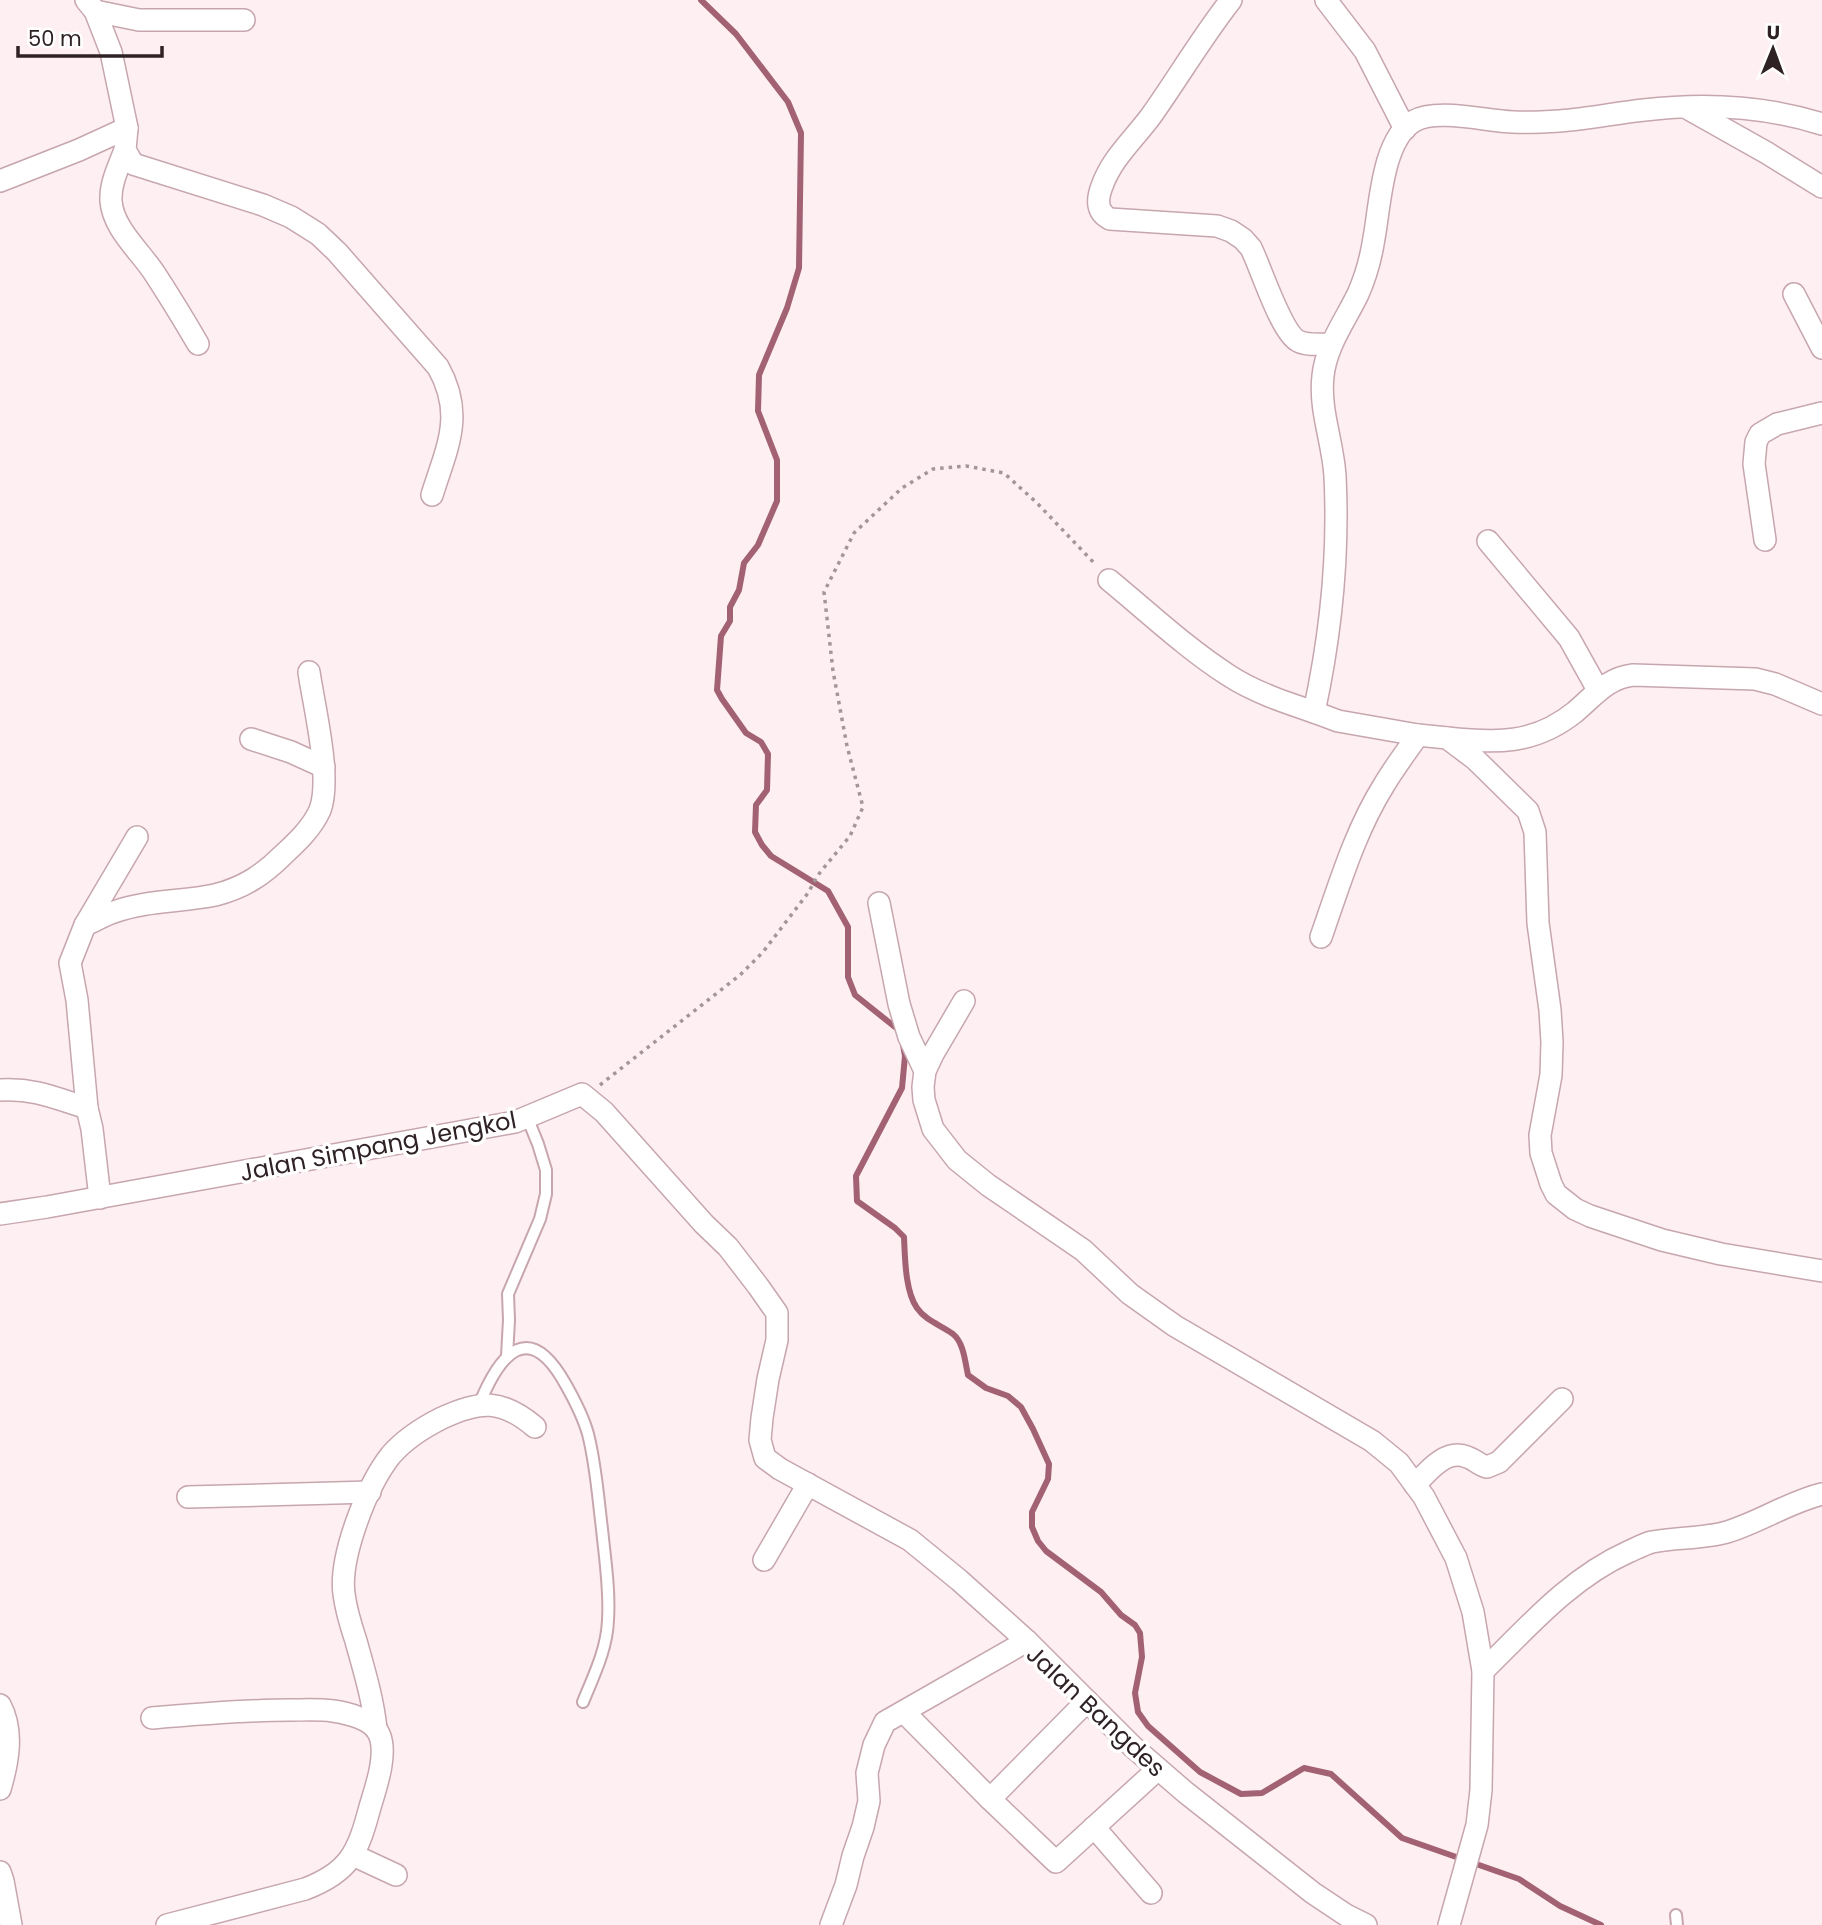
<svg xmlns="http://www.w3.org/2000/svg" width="1822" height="1925" font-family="Poppins,sans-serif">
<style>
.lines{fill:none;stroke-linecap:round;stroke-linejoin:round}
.stream{stroke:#a26274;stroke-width:6}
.service-casing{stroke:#c7a6ae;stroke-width:14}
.minor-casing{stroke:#c7a6ae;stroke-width:24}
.path{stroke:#a39699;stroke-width:3.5;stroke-dasharray:3.5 5;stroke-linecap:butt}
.service{stroke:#fff;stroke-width:10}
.minor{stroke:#fff;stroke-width:21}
.labels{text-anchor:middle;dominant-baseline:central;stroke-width:7;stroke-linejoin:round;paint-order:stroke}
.street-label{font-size:24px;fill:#2f2225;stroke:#fff}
</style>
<rect width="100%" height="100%" fill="#fdeff2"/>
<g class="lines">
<!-- stream -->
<g class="stream">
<path d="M701,0l35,34 52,68 13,31 -2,135 -12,40 -28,67 -1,36 19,49v41l-19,44 -14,18 -5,27 -9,17v14l-9,15 -4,54 5,9 24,34 15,9 7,12 -1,36 -11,15 -1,27 7,13 9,11 57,35 20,36v50l7,18 45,36"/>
<path d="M903,1045l2,11 -3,32 -46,88 1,25 38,27 9,9c1,20 1,54 13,71 9,13 24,17 36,26 11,9 12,28 15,41l18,13 22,8 13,11 12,22 16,35 -1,15 -16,33v15l6,14 8,10 55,41 20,23 14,10 5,8 2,24 -7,36 3,19 10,14 52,46 41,22 21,-1 42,-25 27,6 71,64 117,41 41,27 41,19"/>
</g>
<defs>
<g id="service">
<path d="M507,1356l2,-36 -1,-26 32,-75 6,-25v-24l-8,-26 -11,-27"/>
<path d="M479,1405c21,-52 50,-87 87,-20 9,16 17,31 22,49 8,31 10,63 14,95 3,30 8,61 6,91 -1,29 -14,55 -25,82"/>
<path d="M1676,1915l1,10"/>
</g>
<g id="minor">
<path d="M86,0l9,11 16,41 16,76 -2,22 8,14 130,41 28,12 27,17 19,18 101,115c27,48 9,80 -6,128"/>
<path d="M1231,0c-29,37 -53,78 -80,116 -17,23 -39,42 -49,70 -5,13 -6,26 8,33l107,7 14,5 12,8 8,9c10,20 30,84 47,93 10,5 23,3 33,3"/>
<path d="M1326,0l39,51 40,78"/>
<path d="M95,11l44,9h105"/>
<path d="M1687,108l80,45 55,34"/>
<path d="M1822,124c-57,-18 -118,-21 -178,-14 -28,3 -56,9 -84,11 -15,1 -32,2 -47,1 -28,-1 -76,-14 -99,-1 -32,18 -34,86 -40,117 -3,20 -8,38 -16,56 -13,27 -32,52 -35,82 -4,34 10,66 12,100 4,79 -4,158 -21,236l24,9 80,14 29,3 28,21 53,52 7,21 3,91 12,87 2,32 -1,33 -11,60 1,18 10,31 5,10 19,15 15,7 72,24 59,14 101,17"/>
<path d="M125,150c-6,16 -15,33 -14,51 2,28 30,51 44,73 15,23 29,46 43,70"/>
<path d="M0,181l79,-31 48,-22"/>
<path d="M1794,294l28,54"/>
<path d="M1765,540l-11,-76 2,-22 4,-8 17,-10 45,-11"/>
<path d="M1488,541l81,97 29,52"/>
<path d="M1109,580c39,32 77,68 119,95 26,17 56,27 86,37"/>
<path d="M1447,738c49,5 87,7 128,-26 19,-16 32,-34 58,-37l122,4 20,5 47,20"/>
<path d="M251,739l40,13 33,15"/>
<path d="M879,903l20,101 10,33 16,34"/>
<path d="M85,925l52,-88"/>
<path d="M1321,937c18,-51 34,-106 63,-152 10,-17 23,-34 34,-50"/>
<path d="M964,1001l-31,53 -8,17 -2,16 1,13 9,29 24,31 31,25 95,65 47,44 45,32 197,115 27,22 25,34 32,61 17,54 10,59 -2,119 -4,35 -28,100"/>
<path d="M0,1090c35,-2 55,8 87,18"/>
<path d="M100,1198l-8,-69 -5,-21 -10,-108 -7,-37 15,-38c10,-4 19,-10 29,-13 32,-12 68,-10 101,-17 28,-7 48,-20 68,-40 14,-13 29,-27 37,-45 12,-32 -6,-103 -11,-138"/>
<path d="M0,1214l47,-7 468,-85 67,-28 22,18 100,112 24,23 30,39 19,27v27l-9,39 -6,39 -2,22 5,18 15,11 130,71 49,40 68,61 106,106 52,45 128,101 33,22 20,10"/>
<path d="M1415,1485c12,-13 31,-37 52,-28 7,2 12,8 20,10l12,-5 63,-63"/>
<path d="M188,1497l182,-5"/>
<path d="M764,1560l44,-76"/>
<path d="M1483,1671c44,-43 87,-93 145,-119 7,-3 16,-8 24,-10 25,-5 51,-3 75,-10 33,-10 62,-30 95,-38"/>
<path d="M0,1705c14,26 8,57 0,84"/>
<path d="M904,1712l86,87 97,-98"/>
<path d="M152,1718c46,-4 92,-8 138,-8 14,0 29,-1 43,1 14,2 40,8 46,23 9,19 -3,53 -9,73 -12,45 -20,65 -65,82l-138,36"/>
<path d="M376,1729c-3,-30 -12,-59 -20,-88 -5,-15 -10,-31 -12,-47 -5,-37 23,-109 47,-139 13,-15 33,-28 51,-37 38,-18 60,-19 93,9"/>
<path d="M990,1799l66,63 102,-93"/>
<path d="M1094,1827l57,66"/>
<path d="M353,1855l43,20"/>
<path d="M0,1872l3,9 8,44"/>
<path d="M831,1925l15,-40 7,-29 10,-29 6,-26 -2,-28 7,-28 11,-23 142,-81"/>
</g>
</defs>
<!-- service casing -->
<use href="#service" class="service-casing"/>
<!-- minor casing -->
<use href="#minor" class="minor-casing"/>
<!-- path -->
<path class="path" d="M600,1085l140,-110 23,-23 45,-59 10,-18 32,-39 13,-29 -16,-61 -14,-75 -9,-79 30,-59 48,-45 31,-19 33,-3 38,7 33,30 59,62"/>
<!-- service -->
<use href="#service" class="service"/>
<!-- minor -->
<use href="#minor" class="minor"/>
</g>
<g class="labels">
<!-- street labels -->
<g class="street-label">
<text transform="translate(378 1146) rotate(-11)">Jalan Simpang Jengkol</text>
<text transform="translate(1096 1711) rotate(43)">Jalan Bangdes</text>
</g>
</g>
<!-- north arrow -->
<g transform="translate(1773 49) rotate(1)" stroke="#ffffff" stroke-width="5" paint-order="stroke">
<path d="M0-5L12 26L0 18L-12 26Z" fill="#2f2225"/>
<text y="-10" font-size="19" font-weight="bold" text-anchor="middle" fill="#2f2225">U</text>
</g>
<!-- scale -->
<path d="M18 46v10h144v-10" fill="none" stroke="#2f2225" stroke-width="3.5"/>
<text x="28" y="46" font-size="21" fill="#2f2225" stroke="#ffffff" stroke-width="5" paint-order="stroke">50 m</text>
</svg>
